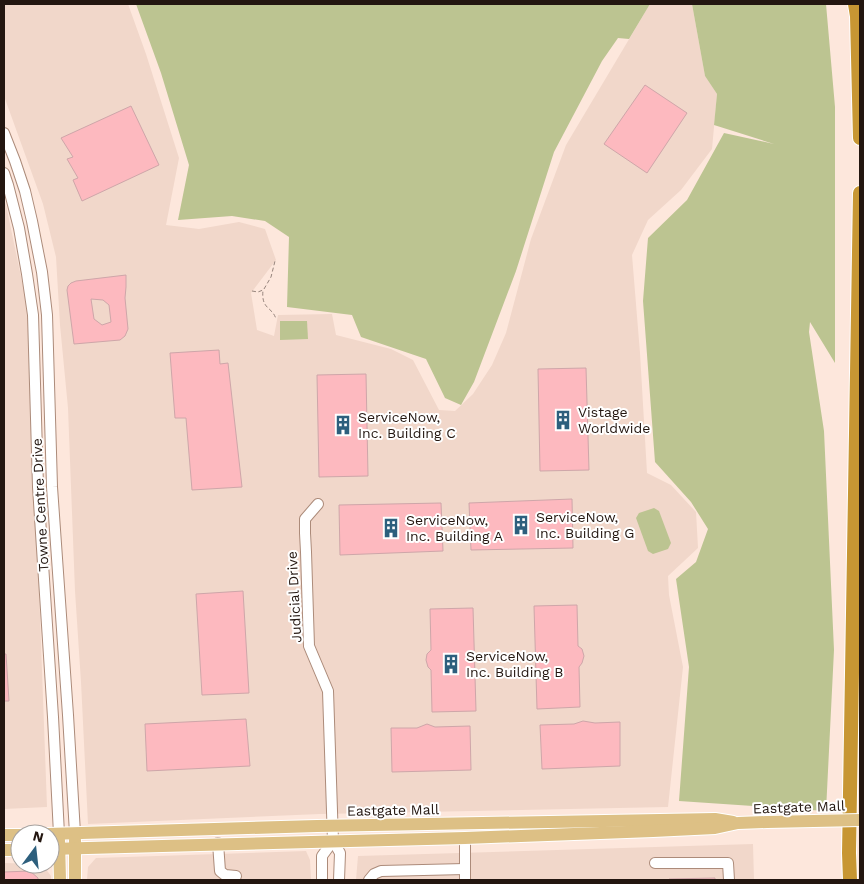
<svg xmlns="http://www.w3.org/2000/svg" width="864" height="884" font-family="'Work Sans',sans-serif">
<style>
.built{fill:#f1d7ca}
.green{fill:#bcc491}
.building{fill:#fdb9bf;stroke:#cea6a9;fill-rule:evenodd}
.lines{fill:none;stroke-linecap:round;stroke-linejoin:round}
.minor-casing{stroke:#ac8b7a;stroke-width:12}
.major-casing{stroke:#fff;stroke-width:14}
.highway-casing{stroke:#fff;stroke-width:16}
.path{stroke:#96847c;stroke-width:1;stroke-dasharray:4 2.5;stroke-linecap:butt}
.minor{stroke:#fff;stroke-width:10}
.major{stroke:#ddc085;stroke-width:12}
.highway{stroke:#c79633;stroke-width:14}
.major-bridge-casing{stroke:#fff;stroke-width:14;stroke-linecap:butt}
.major-bridge{stroke:#ddc085;stroke-width:12}
.labels{text-anchor:middle;dominant-baseline:central;stroke-width:4;stroke-linejoin:round;paint-order:stroke}
.poi-label{font-size:14px;fill:#231610;stroke:#fff;text-anchor:start}
.street-label{font-size:14px;fill:#231610;stroke:#fff}
</style>
<rect width="100%" height="100%" fill="#fde7dc"/>
<!-- built -->
<g class="built">
<path d="M4,4h124l18,50 33,104 -13,67 33,4 40,-7 26,7 11,31 -25,33 6,37 17,6 4,-21 54,-1 4,21 55,14 22,11 26,50 16,1 18,-17 19,-29 14,-32 25,-94 35,-94 84,-141h42l13,72 12,18 -5,55 -31,41 -33,30 -16,35 8,98 7,120 24,12 25,27 2,36 -30,28 1,19 14,72 -15,140 -348,7 -232,10 -7,-142 -6,-91 -7,-183 -8,-83 -4,-68 -13,-53 -39,-108z"/>
<path d="M4,199l2,6 23,110 18,492 -43,2z"/>
<path d="M753,844l1,36h-398l2,-24z"/>
<path d="M306,851l4,9 1,20h-224l1,-13 8,-9z"/>
<path d="M4,863l38,1 9,12v4h-47z"/>
</g>
<!-- green -->
<g class="green">
<path d="M136,4h514l-21,35 -11,-1 -16,23 -48,91 -38,119 -42,111 -13,23 -16,-7 -19,-39 -65,-22 -9,-22 -65,-8 2,-70 -24,-16 -33,-5 -54,4 11,-55 -28,-92z"/>
<path d="M692,4h134l9,103v256l-25,-41 -1,10 15,99 10,219 -8,161 -147,-10 10,-134 -13,-88 20,-17 12,-33 -17,-27 -36,-40 -12,-161 5,-63 39,-38 37,-67 50,11 -60,-19 3,-31 -12,-18z"/>
<path d="M280,321h27l1,18 -28,1z"/>
<path d="M654,508l5,3 12,32 -3,6 -15,5 -5,-3 -12,-33 3,-5z"/>
</g>
<!-- building -->
<g class="building">
<path d="M645,85l42,28 -40,60 -43,-29z"/>
<path d="M131,106l28,59 -77,36 -9,-21 5,-2 -11,-19 6,-2 -12,-19z"/>
<path d="M126,275v12l-1,11 3,31 -3,7 -5,4 -46,4 -7,-54 1,-4 3,-3 5,-2zM91,299l12,1 6,5 2,17 -9,3 -8,-6z"/>
<path d="M219,350l1,14 8,-1 14,124 -50,3 -6,-72h-11l-5,-65z"/>
<path d="M586,368l3,102 -49,1 -2,-102z"/>
<path d="M366,374l2,102 -49,1 -2,-102z"/>
<path d="M572,499l1,49 -102,2 -2,-47z"/>
<path d="M441,503l2,48 -103,4 -1,-50z"/>
<path d="M243,591l6,102 -47,2 -6,-101z"/>
<path d="M577,605l1,41 4,3 2,7 -2,7 -3,4 1,40 -43,2 -3,-103z"/>
<path d="M473,608l3,103 -44,1 -1,-42 -3,-3 -2,-7 1,-6 4,-4 -1,-41z"/>
<path d="M4,654h2l3,47h-5z"/>
<path d="M246,719l4,47 -103,5 -2,-47z"/>
<path d="M583,721l12,2 25,-1v44l-78,3 -2,-44 34,-1z"/>
<path d="M427,724l8,3 35,-1 1,44 -79,2 -1,-44h26z"/>
<path d="M30,871l8,7v2h-34v-8z"/>
<path d="M715,878v2h-46v-1z"/>
</g>
<g class="lines">
<defs>
<g id="minor">
<path d="M4,133l11,28 10,30 7,30 10,51 5,43 5,172 16,228 7,118"/>
<path d="M4,173l4,12 11,43 8,46 6,41 5,172 15,230 6,117"/>
<path d="M318,504l-13,15v14l1,19 3,94 19,45 5,150 7,12 -1,27"/>
<path d="M218,843l2,28 5,4 11,1"/>
<path d="M655,863h73l1,17"/>
<path d="M322,880v-24l11,-15"/>
<path d="M369,880l5,-6 7,-3 84,-2"/>
<path d="M465,880v-42"/>
</g>
<g id="major">
<path d="M48,834l269,-8 398,-7 18,3"/>
<path d="M4,835h16"/>
<path d="M59,840l1,40"/>
<path d="M75,840v40"/>
<path d="M50,849l415,-11 188,-7 62,-3 23,-5 29,-1"/>
<path d="M4,850h16"/>
</g>
<g id="highway">
<path d="M855,4l2,12 3,122"/>
<path d="M850,880l-1,-27 11,-660"/>
</g>
</defs>
<!-- minor casing -->
<use href="#minor" class="minor-casing"/>
<!-- major casing -->
<use href="#major" class="major-casing"/>
<!-- highway casing -->
<use href="#highway" class="highway-casing"/>
<!-- path -->
<g class="path">
<path d="M264,289l7,-12 4,-16"/>
<path d="M252,291l6,1 5,-2c-2,20 9,16 13,29"/>
</g>
<!-- minor -->
<use href="#minor" class="minor"/>
<!-- major -->
<use href="#major" class="major"/>
<!-- highway -->
<use href="#highway" class="highway"/>
<defs>
<path id="major-bridge" d="M767,822l93,-2"/>
</defs>
<!-- major-bridge casing -->
<use href="#major-bridge" class="major-bridge-casing"/>
<!-- major-bridge -->
<use href="#major-bridge" class="major-bridge"/>
</g>
<!-- icons -->
<defs>
<symbol id="building-bare" viewBox="-9 -9 18 18"><path d="M-4-6H4V6H1V3H-1V6H-4ZM-2.5-4.3h1.7v1.8h-1.7ZM.8-4.3h1.7v1.8H.8ZM-2.5-1h1.7V.8h-1.7ZM.8-1h1.7V.8H.8Z" fill="#2d5f7d" stroke="#fff" stroke-width="2.5" paint-order="stroke"/></symbol>
</defs>
<g fill-rule="evenodd">
<use href="#building-bare" x="549" y="406" width="28" height="28"/>
<use href="#building-bare" x="329" y="411" width="28" height="28"/>
<use href="#building-bare" x="507" y="511" width="28" height="28"/>
<use href="#building-bare" x="377" y="514" width="28" height="28"/>
<use href="#building-bare" x="437" y="650" width="28" height="28"/>
</g>
<g class="labels">
<!-- poi labels -->
<g class="poi-label">
<text x="578" y="412">Vistage<tspan x="578" dy="16">Worldwide</tspan></text>
<text x="358" y="417">ServiceNow,<tspan x="358" dy="16">Inc. Building C</tspan></text>
<text x="536" y="517">ServiceNow,<tspan x="536" dy="16">Inc. Building G</tspan></text>
<text x="406" y="520">ServiceNow,<tspan x="406" dy="16">Inc. Building A</tspan></text>
<text x="466" y="656">ServiceNow,<tspan x="466" dy="16">Inc. Building B</tspan></text>
</g>
<!-- street labels -->
<g class="street-label">
<text transform="translate(40 505) rotate(-93)">Towne Centre Drive</text>
<text transform="translate(294 597) rotate(-93)">Judicial Drive</text>
<text transform="translate(799 807) rotate(-2)">Eastgate Mall</text>
<text transform="translate(393 810) rotate(-1)">Eastgate Mall</text>
</g>
</g>
<!-- border -->
<rect width="864" height="884" fill="none" stroke="#231610" stroke-width="10"/>
<!-- north arrow -->
<g transform="translate(35 849) rotate(15)"><circle r="24" fill="#ffffff" stroke="#a7a29f"/>
<path d="M0-4L9 19L0 12L-9 19Z" fill="#2d5f7d"/>
<text y="-8" font-size="14" font-weight="bold" text-anchor="middle" fill="#231610">N</text>
</g>
</svg>
